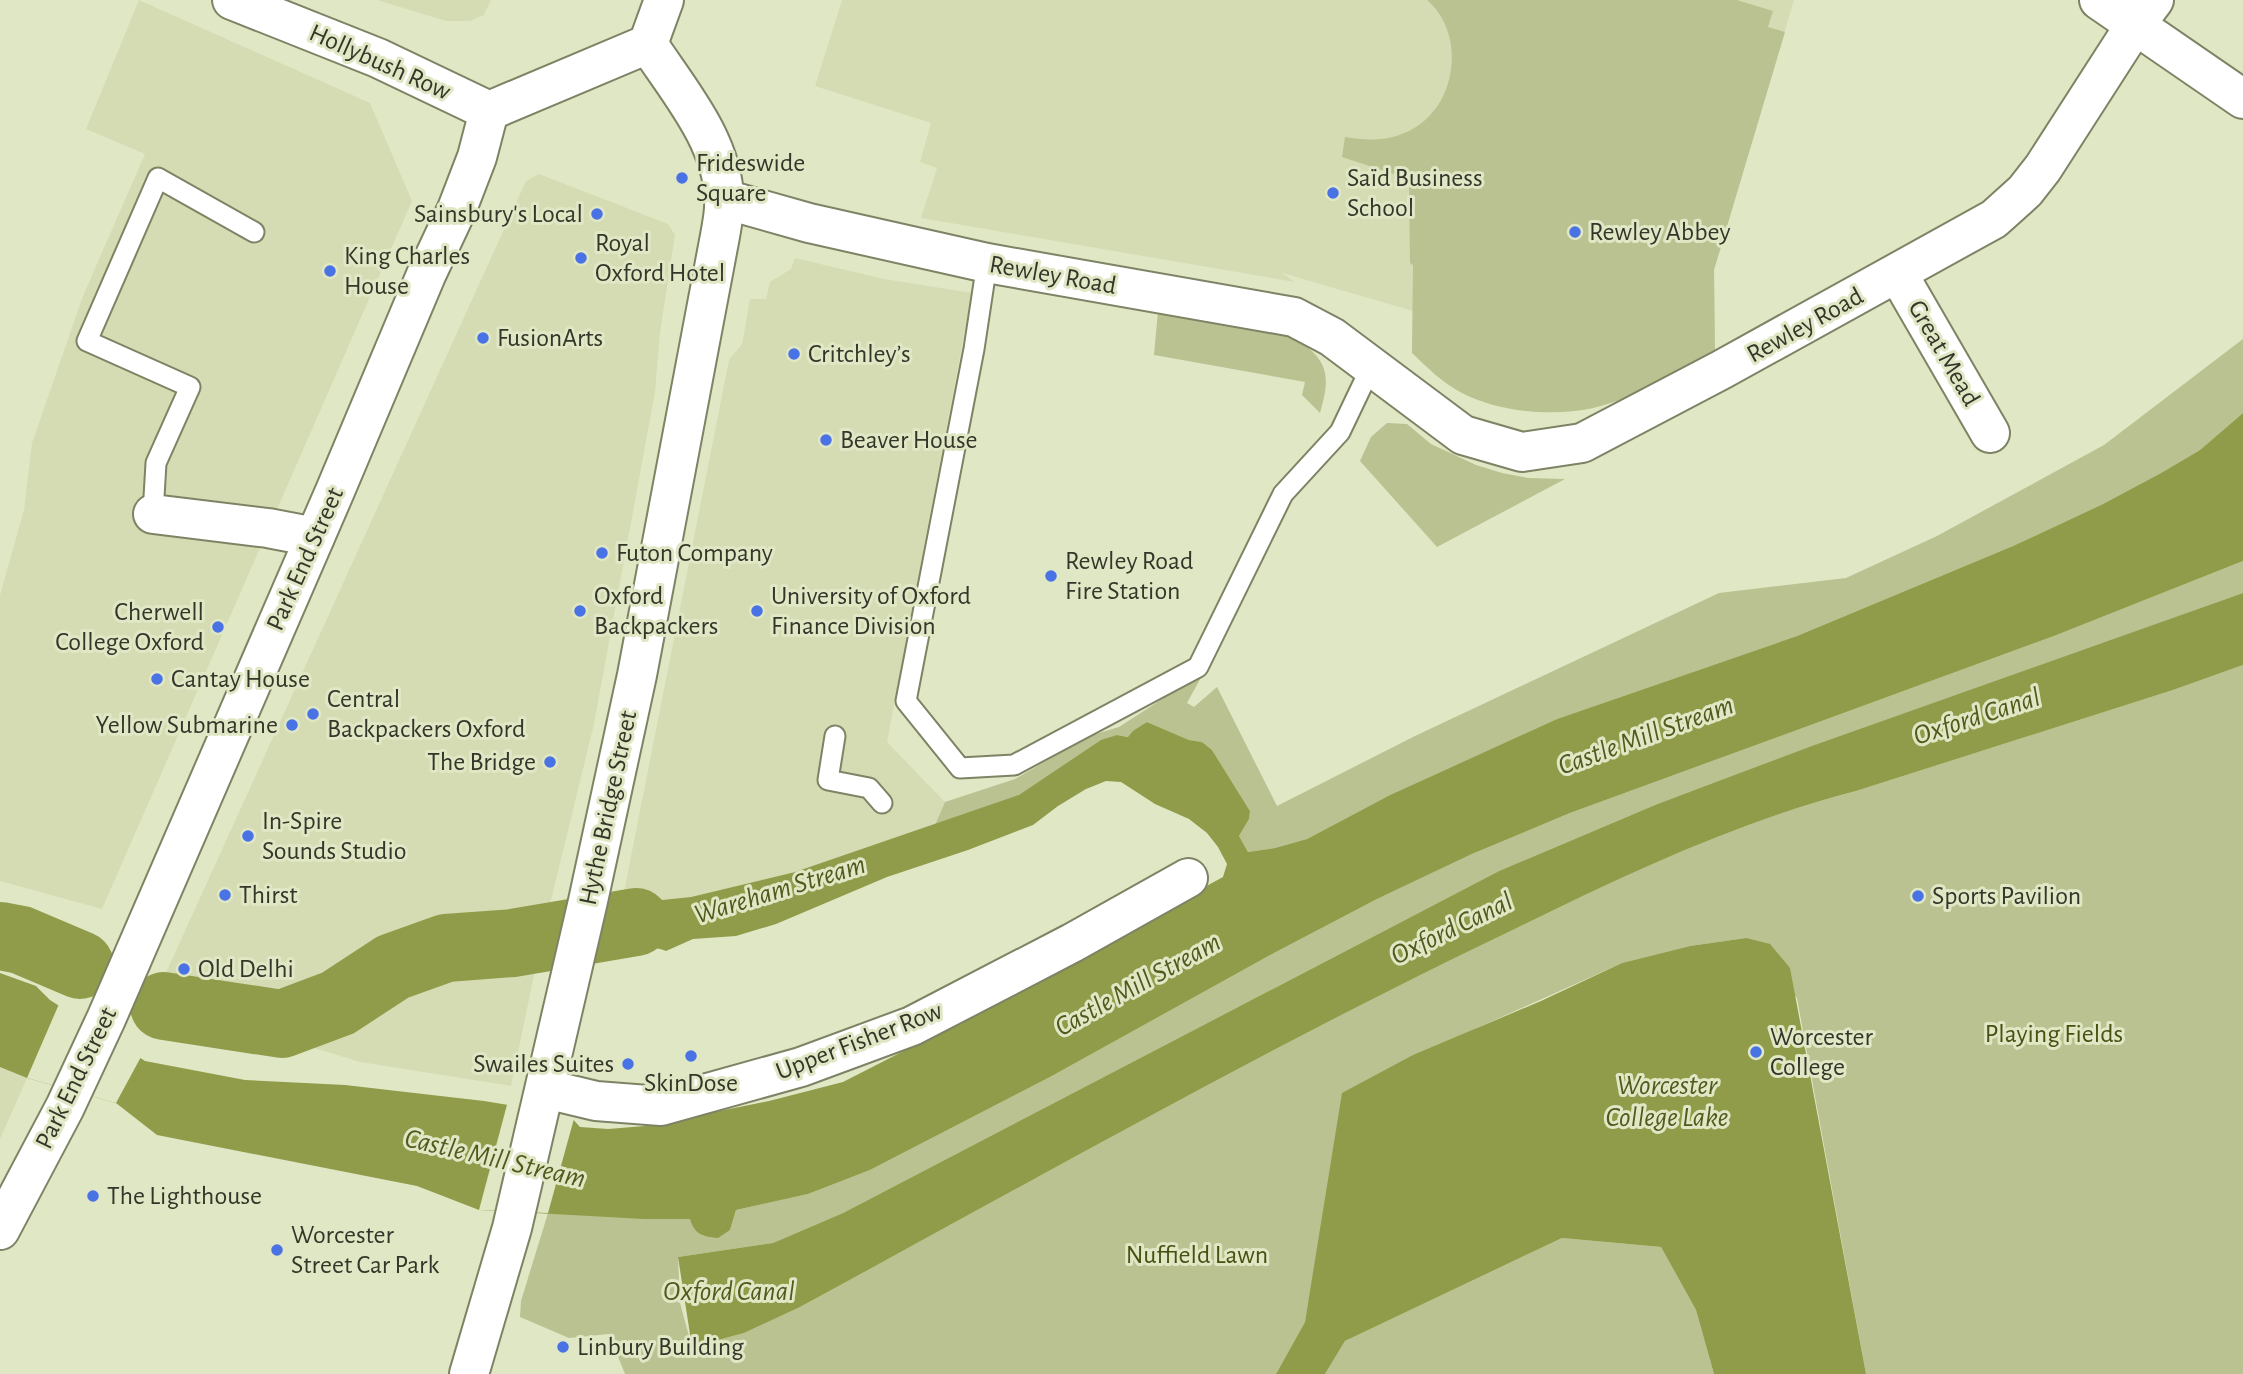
<svg xmlns="http://www.w3.org/2000/svg" width="2243" height="1374" font-family="'Alegreya Sans',sans-serif">
<style>
.built{fill:#d5dcb3}
.green{fill:#b9c290}
.water{fill:#909c49}
.pier{fill:#e0e7c5}
.lines{fill:none;stroke-linecap:round;stroke-linejoin:round}
.river{stroke:#909c49;stroke-width:68}
.service-casing{stroke:#7d8364;stroke-width:23}
.minor-casing{stroke:#7d8364;stroke-width:42}
.primary-casing{stroke:#7d8364;stroke-width:42}
.service{stroke:#fff;stroke-width:19}
.minor{stroke:#fff;stroke-width:38}
.primary{stroke:#fff;stroke-width:38}
.poi-dot{fill:#4973e5;stroke:#e0e7c5;stroke-width:2.5}
.labels{text-anchor:middle;dominant-baseline:central;stroke-width:6;stroke-linejoin:round;paint-order:stroke}
.street-label{font-size:26px;fill:#343629;stroke:#e0e7c5}
.poi-label{font-size:26px;fill:#343629;stroke:#e0e7c5;text-anchor:start}
.park-label{font-size:26px;fill:#485012;stroke:#e0e7c5}
.water-label{font-size:28px;font-style:italic;fill:#52591d;stroke:#e0e7c5}
</style>
<rect width="100%" height="100%" fill="#e0e7c5"/>
<!-- built -->
<g class="built">
<path d="M139,0l231,103 42,98 -310,708 -102,-28v-286l24,-85 8,-67 51,-147 62,-142 -59,-25z"/>
<path d="M377,0h114l-7,15 -14,6h-24z"/>
<path d="M842,0h952l-80,270 1,84 -91,44 -32,10 -40,3 -27,-1 -40,-8 -24,-10 -26,-17 -23,-22 1,-42 -131,-38 13,9 -374,-64 16,-50 -17,-6 11,-39 -116,-37z"/>
<path d="M539,174l129,50 7,11 -15,98 -5,59 -61,332 -52,213 -31,149 -151,-24 -206,-63 372,-818z"/>
<path d="M795,258l89,21 88,14 -85,449 58,60 -10,23 -140,47 -104,25 -29,3 -25,-6 -14,3 106,-537 13,-16 8,-45h16l4,-17 21,-13z"/>
<path d="M0,1067l27,11 -27,61z"/>
</g>
<!-- green -->
<g class="green">
<path d="M1427,0h310l36,11 -5,16 17,5 -71,238 1,84c-39,19 -79,44 -122,54 -41,9 -94,4 -131,-15 -19,-10 -34,-25 -50,-40l1,-88 -3,-2 -1,-84 -67,-22 3,-20c24,4 43,4 64,-6 48,-23 58,-97 18,-131z"/>
<path d="M1158,311l134,24c35,25 40,37 28,78l-18,-18 3,-13 -151,-27z"/>
<path d="M2243,339v74l-43,37 -39,23 -58,31 -90,42 -216,90 -240,83 -167,76 -83,44 -32,9 -27,4 -9,-16 10,-17 1,-8 -38,-61 -10,-8 -13,-2 -42,-18 -18,15 -12,-2 -97,60 -85,30 10,-23 70,-23 74,-43 30,-9 85,-55 -17,31 7,4 23,-20 60,119 138,-70 304,-143 127,-15 91,-42 167,-91z"/>
<path d="M1387,423l20,1 24,20 45,21 26,8 26,5 37,1 -128,68 -77,-86 11,-24z"/>
<path d="M2243,561v32l-588,212 -156,66 -656,342 -70,30 -95,14 2,46 12,44 52,-14 56,-26c229,-124 455,-253 690,-366 119,-58 238,-117 366,-150l317,-101 70,-25v709h-377l-69,-376 -51,-60 -56,8 -68,17 -145,65 -158,214 -14,80 -29,52h-651l-16,-40 -40,4 -49,-21 1,-16 27,-88 142,6 40,11 6,-20 72,-16 62,-24 180,-93 224,-124 103,-54 95,-45 98,-41 484,-177z"/>
<path d="M1562,1238l99,9 35,63 18,64h-389l20,-33z"/>
</g>
<!-- water -->
<g class="water">
<path d="M2243,413v148l-189,75 -484,177 -98,41 -95,45 -103,54 -224,124 -180,93 -62,24 -72,16 -6,20 -12,8c-16,-2 -23,-3 -28,-19h-46l-165,-9 -62,-24 -260,-51 -41,-32 -89,-25 -27,-11v-94l36,13 14,14 95,61 100,19 100,5 139,16 85,14 11,12 28,2 37,-3 124,-25 74,-19 86,-44 294,-161 4,-13 -9,-17 -11,-14 -18,-14 -34,-15 -34,-22 -15,-1 -20,8 -28,17 -25,19 -65,25 -81,27 -111,47 -40,12 -43,3 -27,12c-38,-15 -90,3 -129,10l12,-55 88,-12 25,6 29,-3 104,-25 224,-77 82,-55 16,-5 11,2 5,-6 14,-9 42,18 13,2 10,8 38,61 -1,8 -10,17 9,16 27,-4 32,-9 83,-44 167,-76 240,-83 216,-90 90,-42 58,-31 39,-23z"/>
<path d="M2243,593v72l-70,25 -317,101c-128,33 -247,92 -366,150 -235,113 -461,242 -690,366l-56,26 -52,14 -14,-90 95,-14 70,-30 656,-342 156,-66 157,-59z"/>
<path d="M1746,938l24,6 20,24 76,406h-152l-18,-64 -35,-63 -99,-9 -217,103 -20,33h-49l29,-52 37,-229 71,-38 128,-54 81,-38 68,-17z"/>
</g>
<!-- pier -->
<g class="pier">
<path d="M628,896l-11,50 -80,15 12,-55z"/>
<path d="M56,998l86,57 -26,48 -89,-25 32,-74z"/>
<path d="M508,1101l62,10 5,4 -27,98 -69,-3z"/>
</g>
<g class="lines">
<!-- river -->
<g class="river">
<path d="M0,936l21,4 59,25"/>
<path d="M164,1006l118,18 56,-21 55,-36 53,-19 67,-5 123,-21"/>
</g>
<defs>
<g id="service">
<path d="M987,263l-13,86 -68,352 54,67 54,-3 184,-98 85,-173 57,-62 31,-65"/>
<path d="M153,514l3,-51 34,-76 -103,-46 71,-163 96,54"/>
<path d="M835,736l-7,44 41,8 13,15"/>
</g>
<g id="minor">
<path d="M2099,0l144,99"/>
<path d="M724,199l85,24 178,40 307,54 38,20 131,98 59,17 60,-9 139,-73 273,-151 31,-28 18,-23 92,-143 19,-25"/>
<path d="M1898,274l92,159"/>
<path d="M153,514l115,14 47,9"/>
<path d="M546,1089l50,12 65,5 140,-39 111,-41 160,-83 116,-65"/>
<path d="M0,1230l65,-123 41,-88 229,-528 91,-216 31,-66 20,-52 12,-46"/>
</g>
<g id="primary">
<path d="M232,0l146,58 111,53 159,-67 16,-44"/>
<path d="M469,1374l43,-146 76,-327 49,-226 83,-439c2,-12 5,-25 4,-37 -1,-58 -46,-109 -76,-155"/>
</g>
</defs>
<!-- service casing -->
<use href="#service" class="service-casing"/>
<!-- minor casing -->
<use href="#minor" class="minor-casing"/>
<!-- primary casing -->
<use href="#primary" class="primary-casing"/>
<!-- service -->
<use href="#service" class="service"/>
<!-- minor -->
<use href="#minor" class="minor"/>
<!-- primary -->
<use href="#primary" class="primary"/>
</g>
<!-- markers -->
<g class="poi-dot">
<circle cx="682" cy="178" r="7"/>
<circle cx="1333" cy="193" r="7"/>
<circle cx="597" cy="214" r="7"/>
<circle cx="1575" cy="232" r="7"/>
<circle cx="581" cy="258" r="7"/>
<circle cx="330" cy="271" r="7"/>
<circle cx="483" cy="338" r="7"/>
<circle cx="794" cy="354" r="7"/>
<circle cx="826" cy="440" r="7"/>
<circle cx="602" cy="553" r="7"/>
<circle cx="1051" cy="576" r="7"/>
<circle cx="580" cy="611" r="7"/>
<circle cx="757" cy="611" r="7"/>
<circle cx="218" cy="627" r="7"/>
<circle cx="157" cy="679" r="7"/>
<circle cx="313" cy="714" r="7"/>
<circle cx="292" cy="725" r="7"/>
<circle cx="550" cy="762" r="7"/>
<circle cx="248" cy="836" r="7"/>
<circle cx="225" cy="895" r="7"/>
<circle cx="1918" cy="896" r="7"/>
<circle cx="184" cy="969" r="7"/>
<circle cx="1756" cy="1052" r="7"/>
<circle cx="691" cy="1056" r="7"/>
<circle cx="628" cy="1064" r="7"/>
<circle cx="93" cy="1196" r="7"/>
<circle cx="277" cy="1250" r="7"/>
<circle cx="563" cy="1347" r="7"/>
</g>
<g class="labels">
<!-- street labels -->
<g class="street-label">
<text transform="translate(380 62) rotate(24)">Hollybush Row</text>
<text transform="translate(1053 275) rotate(10)">Rewley Road</text>
<text transform="translate(1805 325) rotate(-29)">Rewley Road</text>
<text transform="translate(1944 353) rotate(60)">Great Mead</text>
<text transform="translate(305 559) rotate(-66)">Park End Street</text>
<text transform="translate(608 808) rotate(-78)">Hythe Bridge Street</text>
<text transform="translate(859 1041) rotate(-21)">Upper Fisher Row</text>
<text transform="translate(76 1078) rotate(-64)">Park End Street</text>
</g>
<!-- poi labels -->
<g class="poi-label">
<text x="696" y="163">Frideswide<tspan x="696" dy="30">Square</tspan></text>
<text x="1347" y="178">Saïd Business<tspan x="1347" dy="30">School</tspan></text>
<text x="583" y="214" text-anchor="end">Sainsbury's Local</text>
<text x="1589" y="232">Rewley Abbey</text>
<text x="595" y="243">Royal<tspan x="595" dy="30">Oxford Hotel</tspan></text>
<text x="344" y="256">King Charles<tspan x="344" dy="30">House</tspan></text>
<text x="497" y="338">FusionArts</text>
<text x="808" y="354">Critchley’s</text>
<text x="840" y="440">Beaver House</text>
<text x="616" y="553">Futon Company</text>
<text x="1065" y="561">Rewley Road<tspan x="1065" dy="30">Fire Station</tspan></text>
<text x="594" y="596">Oxford<tspan x="594" dy="30">Backpackers</tspan></text>
<text x="771" y="596">University of Oxford<tspan x="771" dy="30">Finance Division</tspan></text>
<text x="204" y="612" text-anchor="end">Cherwell<tspan x="204" dy="30">College Oxford</tspan></text>
<text x="171" y="679">Cantay House</text>
<text x="327" y="699">Central<tspan x="327" dy="30">Backpackers Oxford</tspan></text>
<text x="278" y="725" text-anchor="end">Yellow Submarine</text>
<text x="536" y="762" text-anchor="end">The Bridge</text>
<text x="262" y="821">In-Spire<tspan x="262" dy="30">Sounds Studio</tspan></text>
<text x="239" y="895">Thirst</text>
<text x="1932" y="896">Sports Pavilion</text>
<text x="198" y="969">Old Delhi</text>
<text x="1770" y="1037">Worcester<tspan x="1770" dy="30">College</tspan></text>
<text x="614" y="1064" text-anchor="end">Swailes Suites</text>
<text x="691" y="1083" text-anchor="middle">SkinDose</text>
<text x="107" y="1196">The Lighthouse</text>
<text x="291" y="1235">Worcester<tspan x="291" dy="30">Street Car Park</tspan></text>
<text x="577" y="1347">Linbury Building</text>
</g>
<!-- park labels -->
<g class="park-label">
<text x="2054" y="1034">Playing Fields</text>
<text x="1197" y="1255">Nuffield Lawn</text>
</g>
<!-- water labels -->
<g class="water-label">
<text transform="translate(1977 717) rotate(-18)">Oxford Canal</text>
<text transform="translate(1646 736) rotate(-20)">Castle Mill Stream</text>
<text transform="translate(780 890) rotate(-17)">Wareham Stream</text>
<text transform="translate(1452 929) rotate(-26)">Oxford Canal</text>
<text transform="translate(1138 985) rotate(-29)">Castle Mill Stream</text>
<text x="1667" y="1086">Worcester<tspan x="1667" dy="32">College Lake</tspan></text>
<text transform="translate(495 1159) rotate(13)">Castle Mill Stream</text>
<text x="729" y="1292">Oxford Canal</text>
</g>
</g>
</svg>
